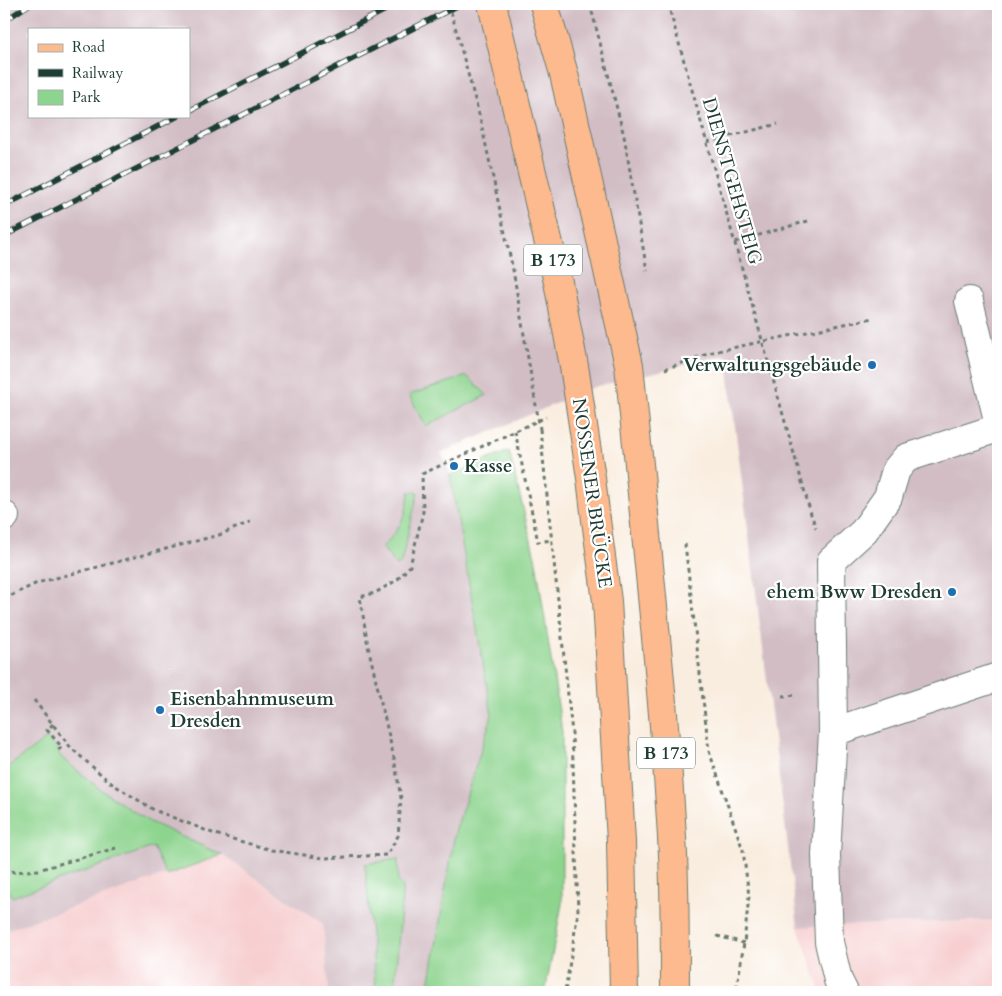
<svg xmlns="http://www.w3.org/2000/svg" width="1002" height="996" font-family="Cardo,serif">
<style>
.built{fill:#f7cfd0}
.industrial{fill:#d2bdc5;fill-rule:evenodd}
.green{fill:#8dd48e;stroke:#568861}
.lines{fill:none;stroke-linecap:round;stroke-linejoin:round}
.minor-casing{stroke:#6b7b70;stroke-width:30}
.major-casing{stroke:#6b7b70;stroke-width:30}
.path{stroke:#6b7b70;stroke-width:3;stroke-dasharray:4 4;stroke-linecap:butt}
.minor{stroke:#fff;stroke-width:28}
.major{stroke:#fcba8e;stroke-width:28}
.rail-casing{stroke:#1f3d34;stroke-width:5.5}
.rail{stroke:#fff;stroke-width:4;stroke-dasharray:11;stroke-linecap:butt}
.major-bridge-casing{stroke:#6b7b70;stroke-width:30;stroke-linecap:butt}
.path-bridge{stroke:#6b7b70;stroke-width:3;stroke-dasharray:4 4;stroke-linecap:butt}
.major-bridge{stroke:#fcba8e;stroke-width:28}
.poi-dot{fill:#1f6fb2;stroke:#fff;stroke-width:2}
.labels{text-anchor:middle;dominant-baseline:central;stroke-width:4.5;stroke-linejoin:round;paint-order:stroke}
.shield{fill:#fff;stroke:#627771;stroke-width:1}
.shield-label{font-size:18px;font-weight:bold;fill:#1f3d34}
.street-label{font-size:19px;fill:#1f3d34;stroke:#fff}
.poi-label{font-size:19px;font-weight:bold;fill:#1f3d34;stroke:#fff;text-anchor:end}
</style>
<rect width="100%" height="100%" fill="#fff"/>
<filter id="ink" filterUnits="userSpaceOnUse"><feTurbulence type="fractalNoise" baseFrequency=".02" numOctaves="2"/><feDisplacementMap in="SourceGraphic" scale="10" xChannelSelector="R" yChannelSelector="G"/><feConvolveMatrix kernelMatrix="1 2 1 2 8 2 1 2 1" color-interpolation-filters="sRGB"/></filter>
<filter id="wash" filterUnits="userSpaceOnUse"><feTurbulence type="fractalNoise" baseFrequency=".0096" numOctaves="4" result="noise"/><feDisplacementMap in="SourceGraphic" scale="20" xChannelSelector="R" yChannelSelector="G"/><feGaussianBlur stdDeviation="1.12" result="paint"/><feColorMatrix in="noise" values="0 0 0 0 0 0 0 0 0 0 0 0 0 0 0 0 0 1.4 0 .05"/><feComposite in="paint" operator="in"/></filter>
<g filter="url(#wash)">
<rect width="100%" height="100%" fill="#f9eddf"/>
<!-- built -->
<g class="built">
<path d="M222,855l101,69 6,68h-325v-61z"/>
<path d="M998,920v72h-177l-23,-65z"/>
</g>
<!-- industrial -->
<path class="industrial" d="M4,4h994v916l-200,7 -72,-572 -132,32 -153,66 5,9 4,13 42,240 -37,118 -27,159h-99l-6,-68 -101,-69 -218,76zM29,29h160v87h-160z"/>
<!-- green -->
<g class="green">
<path d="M467,376l20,19 -61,31 -17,-31z"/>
<path d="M509,451l27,110 26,170v173l-17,88h-117l27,-159 37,-118 -42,-240z"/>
<path d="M409,492h9l-4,18 -13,53 -4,3 -15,-19c16,-15 26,-32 27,-55z"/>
<path d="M47,738l11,12 3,7 40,33 49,32 72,33 -56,20 -13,-28 -141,50 -8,-15v-112z"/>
<path d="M398,859v22l5,5 -9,106h-18l-11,-128z"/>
</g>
</g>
<g filter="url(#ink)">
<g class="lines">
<defs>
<g id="minor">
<path d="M969,301l29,119"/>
<path d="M4,517l1,-1"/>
<path d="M833,732l165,-55"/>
<path d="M844,992l-6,-12 -9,-38 -3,-87 7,-123 -2,-171 33,-30 24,-34 8,-27 10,-12 92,-30"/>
</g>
<g id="major">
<path d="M644,514c11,114 23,227 29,341 2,46 2,92 2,137"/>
<path d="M596,520l11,81 14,240 3,151"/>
</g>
</defs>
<!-- minor casing -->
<use href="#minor" class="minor-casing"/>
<!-- major casing -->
<use href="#major" class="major-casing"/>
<!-- path -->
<g class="path">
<path d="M707,142l71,-18"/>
<path d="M735,242l73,-21"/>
<path d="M769,365l42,149 5,14"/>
<path d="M665,369l48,-17 160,-34"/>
<path d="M540,429l32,304 6,179 -13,80"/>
<path d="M515,431l23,111 14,-2"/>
<path d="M685,544l24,207 34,99 6,46 -5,47 -8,49"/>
<path d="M4,599l33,-16 182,-48 31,-13"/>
<path d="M782,696l14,-1"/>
<path d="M34,700l37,48 40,35 43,27 61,24 56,16 53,8 63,-3 11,-19 3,-38 -7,-40 -26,-112 -8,-49 15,-4 22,-13 13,-14 13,-54 -1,-38 124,-57"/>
<path d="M53,724l-6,6 15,17 -4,3"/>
<path d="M4,868l10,4 24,-2 78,-22"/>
<path d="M717,936l27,7"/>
</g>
<!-- minor -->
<use href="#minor" class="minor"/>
<!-- major -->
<use href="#major" class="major"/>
<defs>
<g id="rail">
<path d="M4,21l26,-17"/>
<path d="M189,111l208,-107"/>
<path d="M4,206l174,-90"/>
<path d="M4,236l457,-232"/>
</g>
</defs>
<!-- rail casing -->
<use href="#rail" class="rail-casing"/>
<!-- rail -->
<use href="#rail" class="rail"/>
<defs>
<g id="major-bridge">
<path d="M492,4l66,278 16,84 17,112 5,42"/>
<path d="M544,4l20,70 65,291 15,149"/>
</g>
</defs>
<!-- major-bridge casing -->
<use href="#major-bridge" class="major-bridge-casing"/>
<!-- path-bridge -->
<g class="path-bridge">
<path d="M449,4l31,114 33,152 27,159"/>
<path d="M590,4l34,132 23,135"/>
<path d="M668,4l101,361"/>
</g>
<!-- major-bridge -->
<use href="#major-bridge" class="major-bridge"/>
</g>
</g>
<!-- markers -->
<g class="poi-dot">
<circle cx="872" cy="365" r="5"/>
<circle cx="454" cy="466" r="5"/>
<circle cx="952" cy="592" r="5"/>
<circle cx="160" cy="710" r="5"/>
</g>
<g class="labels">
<!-- shield labels -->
<g class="shield">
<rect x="524" y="244.5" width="58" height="31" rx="4"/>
<rect x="637" y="737.5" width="58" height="31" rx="4"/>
</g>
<g class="shield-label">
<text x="553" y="260">B 173</text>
<text x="666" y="753">B 173</text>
</g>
<!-- street labels -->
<g class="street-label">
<text transform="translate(732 181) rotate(74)">DIENSTGEHSTEIG</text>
<text transform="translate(592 493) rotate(82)">NOSSENER BRÜCKE</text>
</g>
<!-- poi labels -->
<g class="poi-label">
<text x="862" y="365">Verwaltungsgebäude</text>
<text x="464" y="466" text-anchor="start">Kasse</text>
<text x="942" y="592">ehem Bww Dresden</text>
<text x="170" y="699" text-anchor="start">Eisenbahnmuseum<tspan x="170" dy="22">Dresden</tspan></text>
</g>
</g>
<!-- margin -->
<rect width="1002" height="996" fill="none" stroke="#fff" stroke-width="20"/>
<!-- legend -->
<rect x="28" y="28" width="162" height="90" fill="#ffffff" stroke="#a5b1ae"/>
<rect x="38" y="44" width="25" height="8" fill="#fcba8e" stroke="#a5b1ae"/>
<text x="72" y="52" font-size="15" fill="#1f3d34">Road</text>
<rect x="38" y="69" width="25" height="8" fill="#1f3d34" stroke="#a5b1ae"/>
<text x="72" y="78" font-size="15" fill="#1f3d34">Railway</text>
<rect x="38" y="90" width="25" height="15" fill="#8dd48e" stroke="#a5b1ae"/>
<text x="72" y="102" font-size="15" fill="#1f3d34">Park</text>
</svg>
